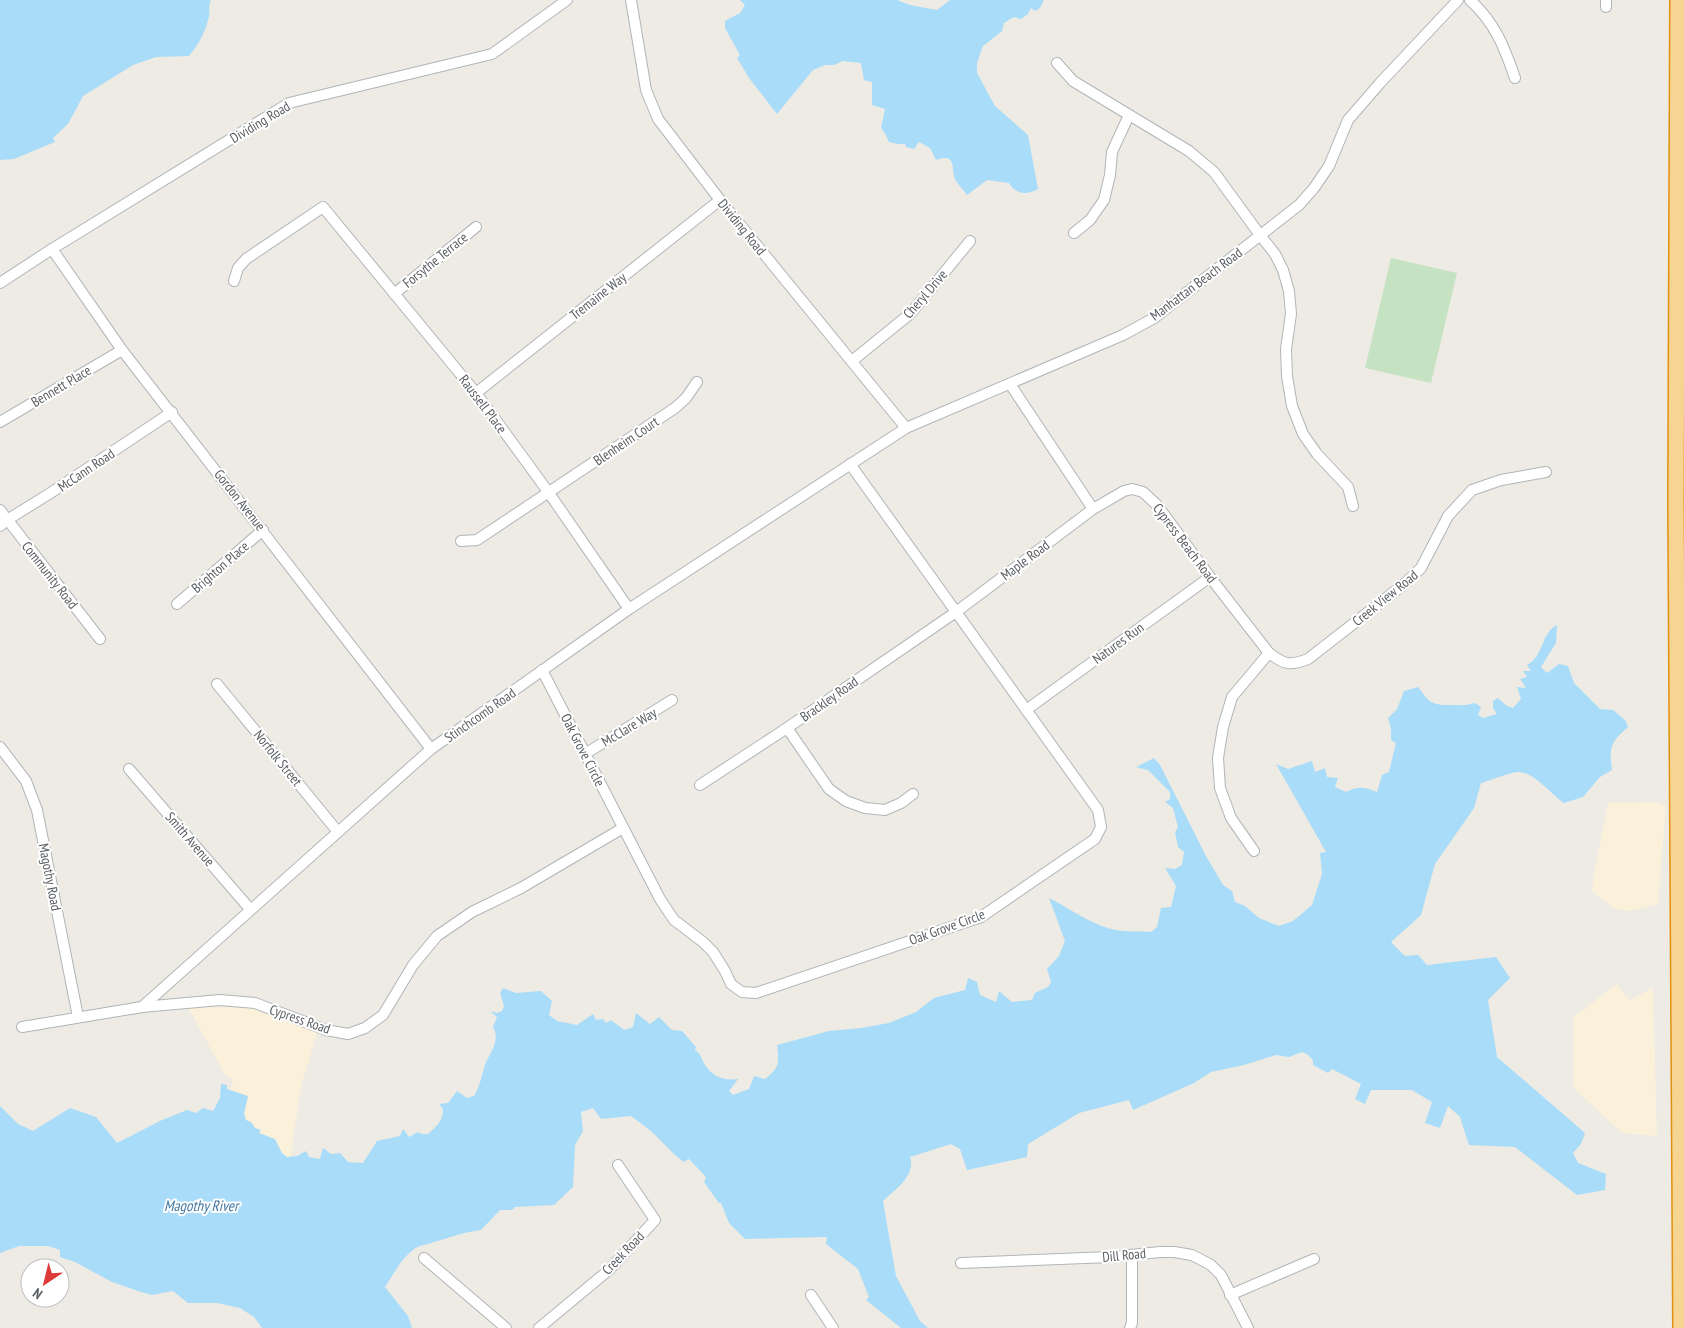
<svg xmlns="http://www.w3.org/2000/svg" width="1684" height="1328" font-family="'PT Sans Narrow',sans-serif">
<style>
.commercial{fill:#fbf1db}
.green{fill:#c5e3c2}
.water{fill:#a8dcf9}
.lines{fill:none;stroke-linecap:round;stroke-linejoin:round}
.minor-casing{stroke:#b1b5b8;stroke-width:12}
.highway-casing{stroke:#e2900f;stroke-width:18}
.minor{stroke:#fff;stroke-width:10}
.highway{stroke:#f6d593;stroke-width:15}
.labels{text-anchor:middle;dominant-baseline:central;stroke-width:4;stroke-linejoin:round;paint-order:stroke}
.street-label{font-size:14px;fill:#5c6064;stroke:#fff}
.water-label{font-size:15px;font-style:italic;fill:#4379a2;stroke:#fff}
</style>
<rect width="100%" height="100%" fill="#edebe4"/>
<!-- commercial -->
<g class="commercial">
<path d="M1654,802l12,4 -8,98 -28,7 -15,-2 -23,-17 2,-19 14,-70z"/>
<path d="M1616,984l14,16 23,-12 4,148 -35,-3 -48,-45v-71z"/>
<path d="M188,1007h66l63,26 -16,54 -15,98 -84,16 31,-121 -9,-7z"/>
</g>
<!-- green -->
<path class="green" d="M1391,258l66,15 -26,110 -66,-15z"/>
<!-- water -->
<g class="water">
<path d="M0,0h211c-3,5 -1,10 -2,16 -3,15 -10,28 -20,40l-33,1 -23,8 -50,31 -15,28 -15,14 2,4 -41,17 -14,1z"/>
<path d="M740,0h157l13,5 27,5 13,-10h94l-4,8 -5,3 -4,-3 -3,6 -7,5 -7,-2 -10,6 -2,8 -19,15 -6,17v10l18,33 33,29 10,54c-11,6 -22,6 -29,-6l-22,-3 -20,15c-3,-5 -8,-9 -11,-14 -6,-11 2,-29 -20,-21l-6,-12 -11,-6 -5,7 -8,-2 -1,-3h-7l-9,-2 -3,-7 -5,-7 4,-19 -13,-4v-23l-8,-2 -3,-17 -18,-2 -9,4h-9l-12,5 -36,44 -28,-36 -12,-20 3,-3 -15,-27v-7l15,-8 5,-8z"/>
<path d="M1557,625l-1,18 -15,24 6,6 12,-9 9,2 6,17 26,26 13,1 12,10 3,7c-18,15 -19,21 -16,43l-12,7 -17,20 -19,6c-12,-8 -30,-31 -45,-31 -6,-1 -30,9 -38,11l-7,25 -39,56 -14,51 -30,27 14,14 13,-1 9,10 69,-8 14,21 -22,22 9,57 88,76 -4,11 -8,9 5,10 28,11 -1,16 -28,5 -62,-48 -46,-2 -9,-28 -12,-11 -8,22 -15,-5 7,-21 -20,-12h-41l-6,14 -10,-5 6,-15 -29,-15 -4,4 -15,-8v-5l-6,-6 -5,-2 -13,5 -13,-2 -32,10 -33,7 -17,11 -61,27 -4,-10 -50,13 -51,31 -1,13 -60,13 -7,-21 -9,-5 -41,13c6,19 -14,32 -27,44l13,75 24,45 8,7h-27l-35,-28 3,-3 -11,-28 -32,-25 1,-7 -82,2 -16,-16 -8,-20h-2l-15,-21 2,-5 -17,-18 -5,3 -10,-8 -23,-23 -20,-15 -30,3 -8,-11 -12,4 2,19 -8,14 -2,42 -19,18 -39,2 -3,3h-12l-19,20c-18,2 -33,8 -50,13 -6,2 -12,2 -18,7 -12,9 -20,25 -28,37l23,29 4,12h-150l-8,-11 -14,-9 -23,-5h-29l-15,-12 -21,4 -11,-3 -29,-10 -37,-20 -15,-5v-7l-12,-4h-29l-19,7v-147l18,18 15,7 37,-23 26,9 21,26 45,-23 25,-10 9,3 7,-5 10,3 7,-13 1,-14 6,1v4l21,7 -4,18 2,6 5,2 4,6 6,2 -2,3 16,6 7,14 5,4 10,-1 9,-5 3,6 11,2 3,-11 8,6 9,-1 8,9 15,1 14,-22 23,-5 3,-7 6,8 9,-5 4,2h6c9,-8 15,-13 15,-25l-4,-5 9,-1 9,-12 10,7 7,-2c7,-12 7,-19 11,-31 5,-13 16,-24 8,-38l4,-10 -7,-6 7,2 5,-2 2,-5 -4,-13 3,-5 13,5 25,-2 11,10 -3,14 8,6 20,4 16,-11 3,6 7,-1 3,4 5,-3 13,10 9,-3 3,-14 14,11 9,-7 13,13 10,1 14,16 -1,3c6,4 6,8 9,13 7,13 19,18 34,16l-9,12 4,4 16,-6 5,-13 11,3c15,-12 14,-16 12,-34l52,-14 32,-3 28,-5 27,-11 18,-14 31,-8 3,-12 9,4 3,13 16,7 3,-11 13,11 20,-2 3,-7 13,-6 3,-5 -4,-13 12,-13 6,-15c-6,-14 -10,-29 -16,-43 24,12 47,31 75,33 10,1 18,0 27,1l6,-5 4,-19 10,-1 5,-21 -11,-18 10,1 7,-4 2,-13 -6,-5 -3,-15 3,-5 -5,-19 -8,-6 5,-3v-7l-22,-22 -12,-3 18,-9 6,7 46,91 17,29 9,6 3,11 10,4 14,12 20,8 14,-5 19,-16 10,-31 -2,-21 6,-1 -50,-88 12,5 24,-8 3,11 10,-4 2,9 11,1 -3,9 11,5c12,-6 18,-5 31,0l5,-17 7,-3 7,-29 -5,-3v-11l-3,-11 9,-9 7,-18 14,-4c12,16 13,18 33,18 10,0 14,1 24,-2l6,4 -3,8 5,3 14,-4 -4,-6v-7l5,-3 9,8 6,2 8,-9 -4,-12 9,1 -6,-9 7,-2 -4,-6h8l-4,-6c18,-10 13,-31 30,-40z"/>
</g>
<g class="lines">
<defs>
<g id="minor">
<path d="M631,0l15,90 12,29 62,81 186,228"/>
<path d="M1470,0c25,23 34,46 45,78"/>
<path d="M1606,0v7"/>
<path d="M1057,63l16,18 116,70 25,21 46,63 15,19 8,16 6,21 2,23 -5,35 1,27 5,30 11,28 14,20 31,33 5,19"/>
<path d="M1074,233l16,-13 14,-20 6,-25 2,-23 17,-37"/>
<path d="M52,249l70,101 309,399"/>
<path d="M234,281l4,-13 8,-9 77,-52 153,186 73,100 80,116"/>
<path d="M0,283l52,-34 237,-146 203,-49 75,-54"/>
<path d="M394,294l82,-67"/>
<path d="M852,361l59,-48 59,-72"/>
<path d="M1010,384l83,125 31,-18 8,-2 11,3 14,13 53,72 59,76c16,12 21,13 39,6l95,-74 18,-17 27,-52 24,-26 29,-10 45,-8"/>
<path d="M476,393l244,-193"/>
<path d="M0,422l122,-72"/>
<path d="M0,510l100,129"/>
<path d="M0,526l7,-6 45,-28 120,-80"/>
<path d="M461,541l16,-1 198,-132 11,-10 11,-16"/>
<path d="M177,604l86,-74"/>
<path d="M542,670l118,229 14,21 29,22 10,10 12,19 6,13 11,8 14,1 225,-76 114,-78 6,-12 -3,-17 -248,-346"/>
<path d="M217,684l121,148"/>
<path d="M1026,710l184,-133"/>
<path d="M787,728l42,61 17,12 19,7 20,2 16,-7 12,-9"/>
<path d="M0,747l26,34 11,29 41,207"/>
<path d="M585,754l87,-54"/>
<path d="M129,769l121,140"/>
<path d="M700,785l87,-57 169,-116 137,-103"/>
<path d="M1254,851l-23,-33 -11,-30 -2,-30 5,-31 9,-30 37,-44"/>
<path d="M142,1007l289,-258 198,-140 277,-181 217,-93 31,-17 145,-113 15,-17 15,-22 19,-46 32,-37 78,-83"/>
<path d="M22,1027l120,-20 78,-7 35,3 71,27 22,4 17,-6 18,-13 30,-50 24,-29 35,-24 49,-24 102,-60"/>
<path d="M424,1258l82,70"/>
<path d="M961,1263l149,-6 50,-5h14l18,3 19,10 10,10 27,53"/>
<path d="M811,1295l22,33"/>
<path d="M1230,1295l84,-36"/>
<path d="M539,1328l70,-58 46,-50 -37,-55"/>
<path d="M1130,1328l2,-5v-67"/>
</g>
<path id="highway" d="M1678,0l-2,501 5,827"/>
</defs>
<!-- minor casing -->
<use href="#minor" class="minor-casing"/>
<!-- highway casing -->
<use href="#highway" class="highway-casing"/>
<!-- minor -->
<use href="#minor" class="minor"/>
<!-- highway -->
<use href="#highway" class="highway"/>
</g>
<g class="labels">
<!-- street labels -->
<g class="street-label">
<text transform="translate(260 122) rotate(-31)">Dividing Road</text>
<text transform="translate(742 227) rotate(51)">Dividing Road</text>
<text transform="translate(435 260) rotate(-39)">Forsythe Terrace</text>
<text transform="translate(1196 284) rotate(-37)">Manhattan Beach Road</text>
<text transform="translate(925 294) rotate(-49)">Cheryl Drive</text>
<text transform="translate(598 296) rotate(-38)">Tremaine Way</text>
<text transform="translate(61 386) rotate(-31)">Bennett Place</text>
<text transform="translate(483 404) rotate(53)">Raussell Place</text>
<text transform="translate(626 441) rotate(-34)">Blenheim Court</text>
<text transform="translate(86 470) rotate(-34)">McCann Road</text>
<text transform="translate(240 500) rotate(52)">Gordon Avenue</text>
<text transform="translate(1185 543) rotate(53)">Cypress Beach Road</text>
<text transform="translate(1025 560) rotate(-37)">Maple Road</text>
<text transform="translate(220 567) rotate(-41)">Brighton Place</text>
<text transform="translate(50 575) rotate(52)">Community Road</text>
<text transform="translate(1385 598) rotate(-39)">Creek View Road</text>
<text transform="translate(1118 643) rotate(-36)">Natures Run</text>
<text transform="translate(829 699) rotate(-35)">Brackley Road</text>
<text transform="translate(480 715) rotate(-35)">Stinchcomb Road</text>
<text transform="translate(629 727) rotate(-31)">McClare Way</text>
<text transform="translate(583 750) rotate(63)">Oak Grove Circle</text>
<text transform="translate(278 758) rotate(51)">Norfolk Street</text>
<text transform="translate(190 839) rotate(49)">Smith Avenue</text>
<text transform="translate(50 877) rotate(79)">Magothy Road</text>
<text transform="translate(947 927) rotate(-20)">Oak Grove Circle</text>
<text transform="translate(300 1019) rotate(19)">Cypress Road</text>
<text transform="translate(623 1253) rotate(-46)">Creek Road</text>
<text transform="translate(1124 1255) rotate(-5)">Dill Road</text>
</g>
<!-- water labels -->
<g class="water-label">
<text x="201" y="1205">Magothy River</text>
</g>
</g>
<!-- north arrow -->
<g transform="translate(45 1283) rotate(215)"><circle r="24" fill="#ffffff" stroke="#bebfc1"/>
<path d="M0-4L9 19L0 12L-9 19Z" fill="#dd3b3a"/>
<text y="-8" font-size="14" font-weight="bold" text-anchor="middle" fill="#5c6064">N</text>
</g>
</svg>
